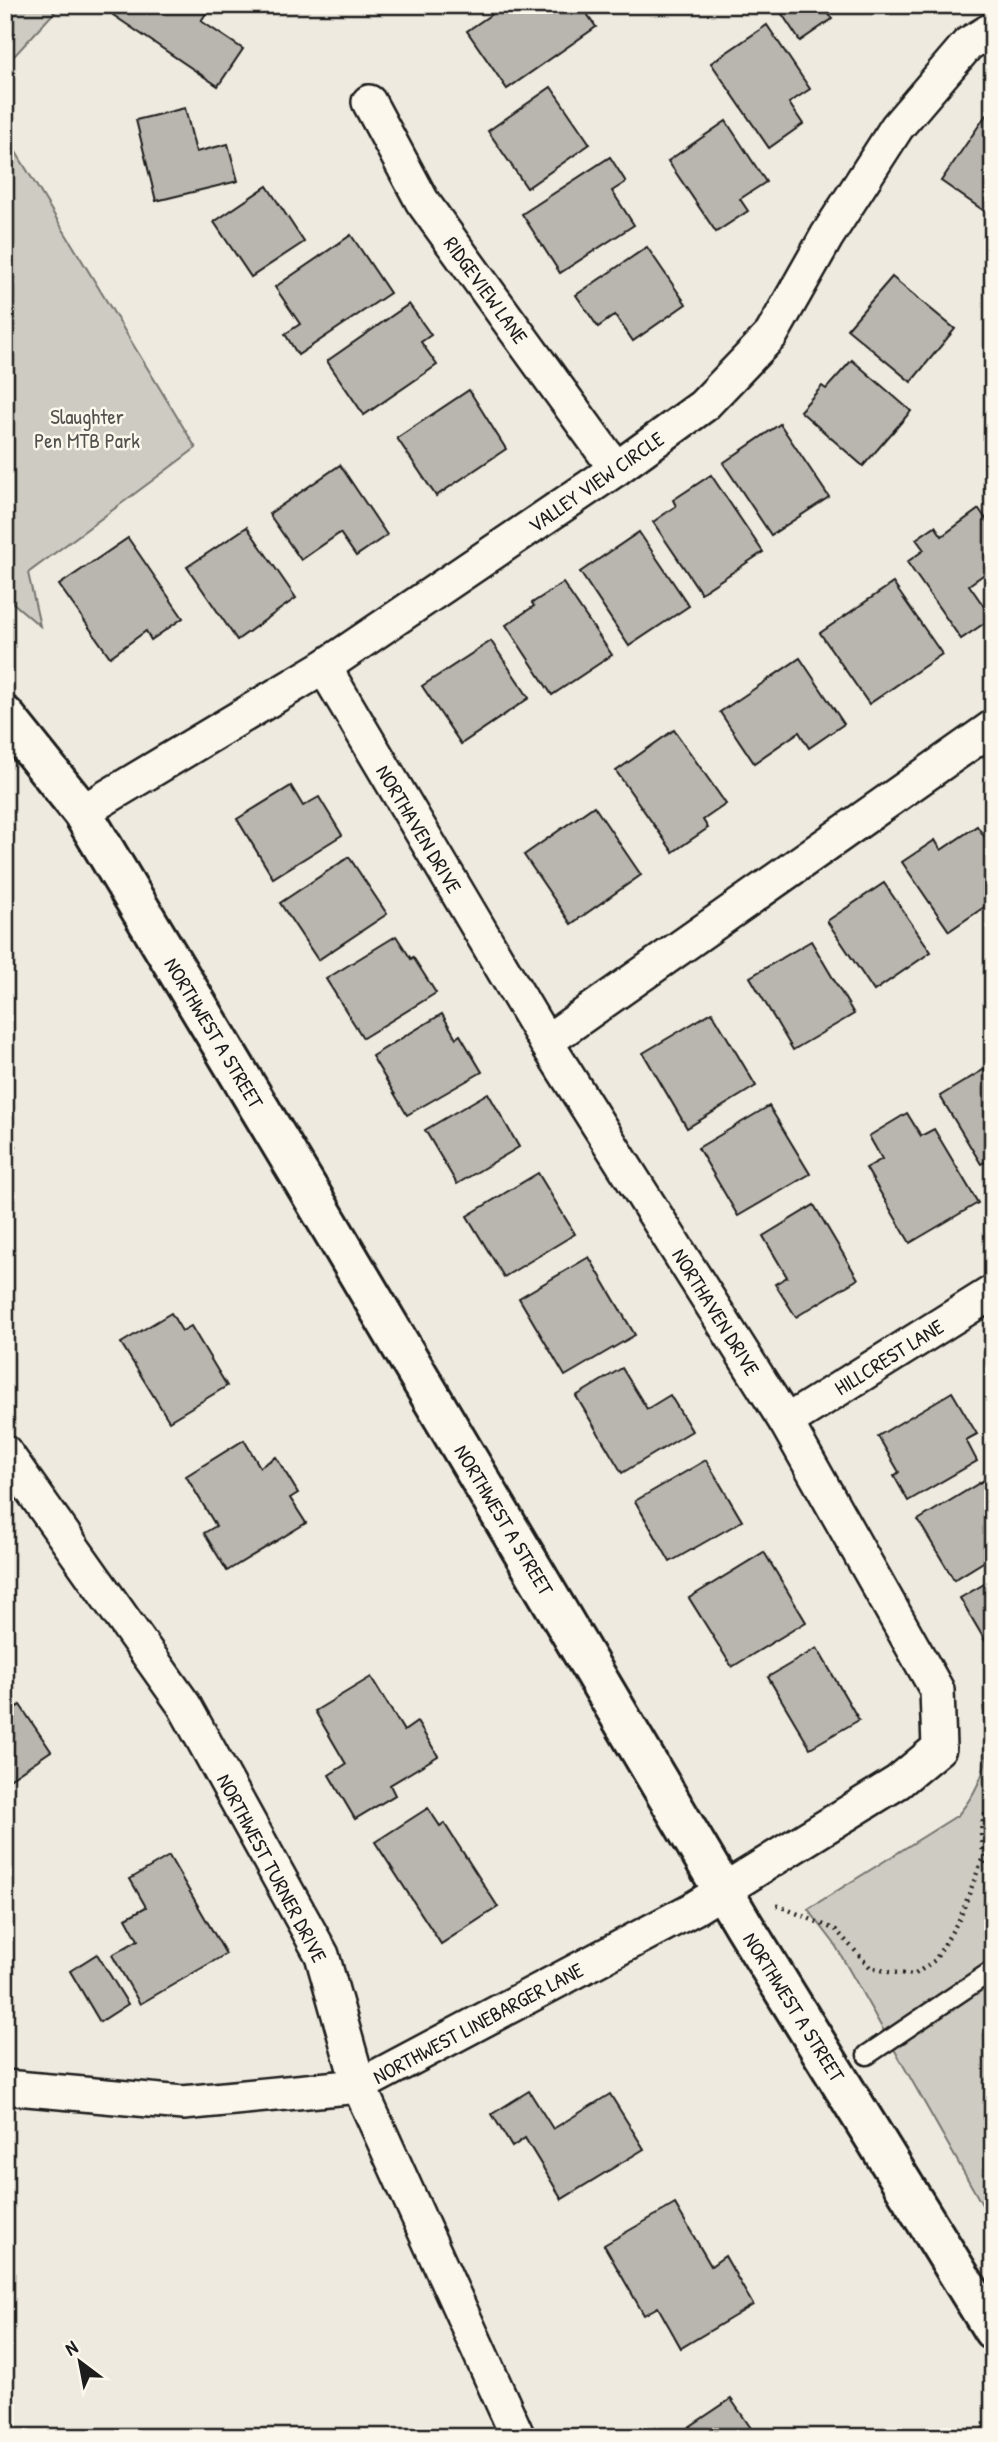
<svg xmlns="http://www.w3.org/2000/svg" width="998" height="2442" font-family="'Patrick Hand',sans-serif">
<style>
.green{fill:#ceccc2;stroke:#75746f;stroke-width:2}
.building{fill:#b9b6af;stroke:#1c1c1c;stroke-width:2}
.lines{fill:none;stroke-linecap:round;stroke-linejoin:round}
.service-casing{stroke:#1c1c1c;stroke-width:23}
.minor-casing{stroke:#1c1c1c;stroke-width:38}
.tertiary-casing{stroke:#1c1c1c;stroke-width:44}
.path{stroke:#1c1c1c;stroke-width:4.5;stroke-dasharray:2 5;stroke-linecap:butt}
.service{stroke:#fbf7ec;stroke-width:18}
.minor{stroke:#fbf7ec;stroke-width:33}
.tertiary{stroke:#fbf7ec;stroke-width:38}
.labels{text-anchor:middle;dominant-baseline:central;stroke-width:5;stroke-linejoin:round;paint-order:stroke}
.street-label{font-size:21px;fill:#1c1c1c;stroke:#fbf7ec}
.park-label{font-size:21px;fill:#51514e;stroke:#fbf7ec}
</style>
<rect width="100%" height="100%" fill="#eeeadf"/>
<filter id="ink" filterUnits="userSpaceOnUse"><feTurbulence type="fractalNoise" baseFrequency=".0143" numOctaves="2"/><feDisplacementMap in="SourceGraphic" scale="14" xChannelSelector="R" yChannelSelector="G"/><feConvolveMatrix kernelMatrix="1 2 1 2 8 2 1 2 1" color-interpolation-filters="sRGB"/></filter>
<g filter="url(#ink)">
<!-- green -->
<g class="green">
<path d="M5,5h56l-56,61z"/>
<path d="M5,134l191,314 -168,125 12,53 -35,-30z"/>
<path d="M993,1702v145l-5,3 5,13v361l-159,-281 -26,-34 150,-94c29,-35 34,-63 25,-108z"/>
</g>
<!-- building -->
<g class="building">
<path d="M119,5h93l-11,16 42,28 -25,37 -105,-71z"/>
<path d="M505,5h76l15,22 -89,62 -40,-58z"/>
<path d="M776,5h47l9,14 -32,22z"/>
<path d="M767,25l43,64 -21,14 14,21 -34,24 -58,-85z"/>
<path d="M551,87l39,57 -63,44 -39,-57z"/>
<path d="M185,108l11,44 32,-8 10,37 -82,20 -20,-81z"/>
<path d="M986,115l7,4v98l-52,-36z"/>
<path d="M726,121l40,61 -26,17 8,12 -32,21 -48,-71z"/>
<path d="M610,157l16,25 -14,9 22,34 -74,48 -38,-59z"/>
<path d="M267,186l37,56 -53,35 -37,-55z"/>
<path d="M351,235l39,58 -92,62 -13,-21 15,-10 -25,-37z"/>
<path d="M647,247l39,57 -53,37 -18,-26 -17,12 -22,-32z"/>
<path d="M892,277l63,52 -44,53 -64,-53z"/>
<path d="M409,304l22,31 -10,7 16,23 -73,50 -37,-54z"/>
<path d="M852,360l59,51 -48,55 -63,-55 22,-25 4,3z"/>
<path d="M469,390l37,59 -70,47 -39,-58z"/>
<path d="M780,424l49,73 -58,38 -48,-72z"/>
<path d="M340,465l47,70 -31,21 -16,-23 -39,27 -32,-46z"/>
<path d="M711,475l52,77 -62,41 -48,-71 23,-16 -3,-6z"/>
<path d="M979,509l14,20v39l-24,17 23,33 -31,21 -54,-77 17,-12 -8,-11 19,-13 7,10z"/>
<path d="M247,527l49,71 -59,42 -50,-73z"/>
<path d="M639,532l50,74 -60,40 -49,-74z"/>
<path d="M128,538l55,80 -32,22 -5,-9 -36,26 -51,-72z"/>
<path d="M563,583l49,72 -60,40 -46,-70 28,-19 -2,-3z"/>
<path d="M893,583l49,71 -73,50 -49,-71z"/>
<path d="M491,641l38,57 -68,46 -39,-58z"/>
<path d="M800,658l44,66 -35,24 -10,-16 -45,31 -34,-51z"/>
<path d="M674,730l52,74 -23,16 5,8 -35,24 -57,-81z"/>
<path d="M291,786l12,20 16,-9 23,38 -69,43 -36,-59z"/>
<path d="M594,806l47,69 -70,49 -47,-69z"/>
<path d="M977,826l16,23v52l-44,30 -47,-69 33,-22 6,10z"/>
<path d="M349,857l38,57 -69,46 -38,-57z"/>
<path d="M884,883l47,69 -57,39 -47,-70z"/>
<path d="M396,936l15,23 2,-2 23,36 -73,45 -37,-59z"/>
<path d="M811,941l43,73 -61,36 -43,-73z"/>
<path d="M712,1012l44,74 -69,42 -44,-75z"/>
<path d="M442,1014l14,24 4,-3 22,37 -75,43 -35,-59z"/>
<path d="M993,1064v94l-12,6 -41,-68z"/>
<path d="M488,1093l31,54 -62,37 -32,-54z"/>
<path d="M769,1106l41,68 -72,42 -40,-68z"/>
<path d="M907,1113l14,23 13,-7 44,74 -68,40 -44,-75 16,-9 -13,-23z"/>
<path d="M5,1132l11,14 -11,8z"/>
<path d="M538,1173l37,61 -71,43 -37,-61z"/>
<path d="M814,1205l44,74 -62,38 -21,-33 12,-7 -24,-41z"/>
<path d="M589,1257l46,78 -70,41 -46,-78z"/>
<path d="M171,1313l11,18 9,-5 36,60 -58,35 -48,-78z"/>
<path d="M622,1368l25,41 23,-14 22,36 -70,42 -46,-77z"/>
<path d="M952,1392l25,42 -11,6 11,21 -69,40 -14,-25 5,-4 -21,-36z"/>
<path d="M244,1440l16,27 16,-10 22,36 -8,5 16,25 -79,48 -23,-38 12,-7 -30,-50z"/>
<path d="M706,1460l36,61 -72,41 -35,-61z"/>
<path d="M991,1476l2,4v76l-39,24 -36,-60z"/>
<path d="M764,1552l42,70 -74,45 -43,-69z"/>
<path d="M993,1579v75l-33,-56z"/>
<path d="M817,1648l42,72 -49,28 -42,-71z"/>
<path d="M371,1677l33,54 13,-9 21,34 -48,29 5,10 -40,24 -26,-44 17,-11 -31,-53z"/>
<path d="M20,1705l31,46 -46,31v-67z"/>
<path d="M428,1808l12,18 4,-3 54,84 -57,37 -66,-102z"/>
<path d="M169,1856l57,98 -86,50 -28,-49 26,-15 -12,-22 20,-11 -16,-28z"/>
<path d="M97,1954l31,50 -28,18 -30,-51z"/>
<path d="M529,2091l24,38 57,-35 34,55 -82,50 -37,-61 -13,9 -20,-33z"/>
<path d="M675,2204l36,62 14,-10 28,49 -72,43 -23,-41 -14,8 -40,-70z"/>
<path d="M731,2399l26,38h-83z"/>
</g>
<g class="lines">
<defs>
<path id="service" d="M867,2055l126,-85"/>
<g id="minor">
<path d="M369,102l53,99 194,268"/>
<path d="M82,812l242,-145 292,-198 87,-63 68,-71 56,-99 70,-109 71,-83 25,-15"/>
<path d="M546,1042l447,-315"/>
<path d="M786,1422l207,-130"/>
<path d="M5,1452l179,253 138,250 37,131 159,351"/>
<path d="M5,2087l178,16 176,-17 334,-177 205,-127 41,-34 -2,-58 -151,-268 -240,-380 -222,-375"/>
</g>
<path id="tertiary" d="M5,716l77,96 229,382 433,732 249,404"/>
</defs>
<!-- service casing -->
<use href="#service" class="service-casing"/>
<!-- minor casing -->
<use href="#minor" class="minor-casing"/>
<!-- tertiary casing -->
<use href="#tertiary" class="tertiary-casing"/>
<!-- path -->
<g class="path">
<path d="M993,1802c-20,22 -11,53 0,78"/>
<path d="M777,1905l59,25 34,37 19,5 25,3 21,-15 25,-42 23,-61"/>
</g>
<!-- service -->
<use href="#service" class="service"/>
<!-- minor -->
<use href="#minor" class="minor"/>
<!-- tertiary -->
<use href="#tertiary" class="tertiary"/>
</g>
</g>
<g class="labels">
<!-- street labels -->
<g class="street-label">
<text transform="translate(486 290) rotate(54)">RIDGEVIEW LANE</text>
<text transform="translate(596 482) rotate(-35)">VALLEY VIEW CIRCLE</text>
<text transform="translate(419 829) rotate(59)">NORTHAVEN DRIVE</text>
<text transform="translate(214 1033) rotate(59)">NORTHWEST A STREET</text>
<text transform="translate(716 1312) rotate(58)">NORTHAVEN DRIVE</text>
<text transform="translate(889 1357) rotate(-32)">HILLCREST LANE</text>
<text transform="translate(504 1520) rotate(59)">NORTHWEST A STREET</text>
<text transform="translate(272 1868) rotate(62)">NORTHWEST TURNER DRIVE</text>
<text transform="translate(794 2007) rotate(58)">NORTHWEST A STREET</text>
<text transform="translate(478 2023) rotate(-28)">NORTHWEST LINEBARGER LANE</text>
</g>
<!-- park labels -->
<g class="park-label">
<text x="87" y="416">Slaughter<tspan x="87" dy="24">Pen MTB Park</tspan></text>
</g>
</g>
<!-- margin -->
<rect width="998" height="2442" fill="none" stroke="#fbf7ec" stroke-width="28"/>
<rect x="14" y="14" width="970" height="2414" fill="none" stroke="#1c1c1c" stroke-width="2.5" filter="url(#ink)"/>
<!-- north arrow -->
<g transform="translate(80 2362) rotate(328)" stroke="#fbf7ec" stroke-width="5" paint-order="stroke">
<path d="M0-5L12 26L0 18L-12 26Z" fill="#1c1c1c"/>
<text y="-10" font-size="19" font-weight="bold" text-anchor="middle" fill="#1c1c1c">N</text>
</g>
</svg>
